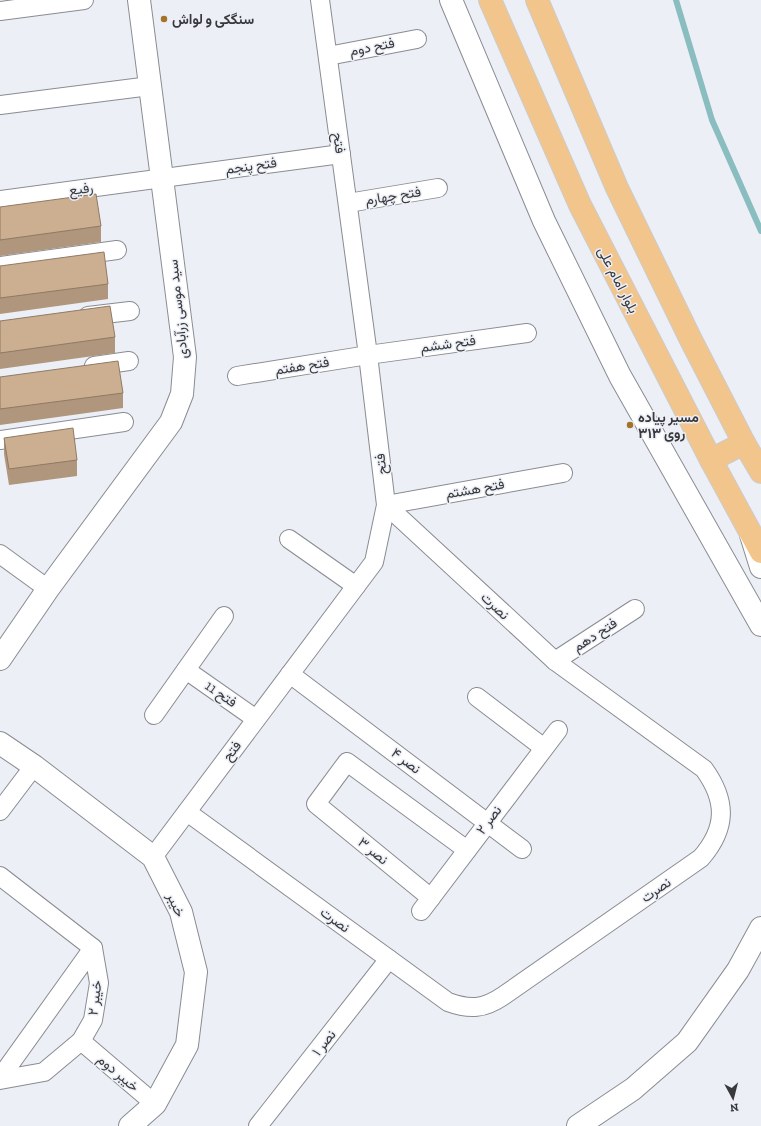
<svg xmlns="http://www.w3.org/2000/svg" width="761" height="1126" font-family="'Zilla Slab',Vazirmatn,serif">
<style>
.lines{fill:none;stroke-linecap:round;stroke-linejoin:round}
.stream{stroke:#89bdbf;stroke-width:6}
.street-casing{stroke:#898c92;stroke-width:20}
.secondary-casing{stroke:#898c92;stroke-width:24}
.primary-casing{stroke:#cbcccc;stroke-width:24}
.street{stroke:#fff;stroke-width:18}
.secondary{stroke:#fff;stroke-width:22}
.primary{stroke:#f2c58c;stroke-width:22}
.wall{fill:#af967c}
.building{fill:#ccaf90;stroke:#8f7a65}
.poi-dot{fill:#a47228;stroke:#eceff6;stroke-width:1.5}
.labels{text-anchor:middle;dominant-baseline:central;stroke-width:3;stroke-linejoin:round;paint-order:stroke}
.poi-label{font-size:14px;font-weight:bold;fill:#38393c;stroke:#eceff6;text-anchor:start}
.street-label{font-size:14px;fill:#38393c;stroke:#eceff6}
</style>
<rect width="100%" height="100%" fill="#eceff6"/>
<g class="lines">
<!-- stream -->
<path class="stream" d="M676,0l36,120 49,111"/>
<defs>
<g id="street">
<path d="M0,11l84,-11"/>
<path d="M328,56l89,-17"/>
<path d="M0,105l150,-19"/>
<path d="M0,200l341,-46"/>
<path d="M348,203l90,-15"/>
<path d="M0,266l117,-16"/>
<path d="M88,316l42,-5"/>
<path d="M94,366l35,-5"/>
<path d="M237,376l131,-21 159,-22"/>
<path d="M0,440l124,-18"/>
<path d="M386,505l177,-32"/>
<path d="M289,539l67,47"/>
<path d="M0,554l48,35"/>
<path d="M555,661l80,-52"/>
<path d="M186,670l70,49"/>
<path d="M290,674l232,175"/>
<path d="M477,697l67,51"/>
<path d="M154,715l70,-99"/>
<path d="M0,811l34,-45"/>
<path d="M187,812l261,190c22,8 36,7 55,-6l198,-138c26,-30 26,-57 3,-89l-149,-108 -169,-156"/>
<path d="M153,857l221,-295 12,-57 -18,-150 -48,-355"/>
<path d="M0,876l93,72"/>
<path d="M431,898l-115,-94 31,-42 120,88"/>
<path d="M421,911l137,-181"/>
<path d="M81,1041l74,63"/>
<path d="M0,1078l93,-130 6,35 -6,37 -12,21 -37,31 -44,8"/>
<path d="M258,1126l131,-167"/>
</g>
<g id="secondary">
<path d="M451,0l93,221 76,155 141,249"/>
<path d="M751,535l10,32"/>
<path d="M0,659l48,-70 123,-167 11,-28 3,-37 -46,-357"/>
<path d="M0,743l34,23 119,91 28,55 15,60 -9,73 -32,59 -25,22"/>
<path d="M578,1126l55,-37 54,-47 51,-72 23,-42"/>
</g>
<g id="primary">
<path d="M490,0l90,205 131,255 50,92"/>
<path d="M537,0l80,188 74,152 53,103 17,29"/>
<path d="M711,460l33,-17"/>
</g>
</defs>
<!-- street casing -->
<use href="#street" class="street-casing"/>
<!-- secondary casing -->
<use href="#secondary" class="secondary-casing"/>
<!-- primary casing -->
<use href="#primary" class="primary-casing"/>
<!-- street -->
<use href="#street" class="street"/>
<!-- secondary -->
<use href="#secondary" class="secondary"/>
<!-- primary -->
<use href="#primary" class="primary"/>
</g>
<!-- wall -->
<g class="wall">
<path d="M0,207l101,19v16l-101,14z"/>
<path d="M0,266l108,18v15l-108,15z"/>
<path d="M0,321l115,16v16l-115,16z"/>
<path d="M0,377l123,16v15l-123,17z"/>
<path d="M4,438l73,22v16l-68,9 -5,-31z"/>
</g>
<!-- building -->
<g class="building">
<path d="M96,194l5,32 -101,14v-33z"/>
<path d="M104,252l4,32 -108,14v-32z"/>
<path d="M110,306l5,31 -115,16v-32z"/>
<path d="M118,361l5,32 -123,16v-32z"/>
<path d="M73,428l4,32 -68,9 -5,-31z"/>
</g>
<!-- markers -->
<g class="poi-dot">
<circle cx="164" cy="19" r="4"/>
<circle cx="630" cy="425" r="4"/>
</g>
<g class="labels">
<!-- poi labels -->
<g class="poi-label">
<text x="172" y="19">سنگکی و لواش</text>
<text x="638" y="417">مسیر پیاده<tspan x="638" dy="16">روی ۳۱۳</tspan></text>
</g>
<!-- street labels -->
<g class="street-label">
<text transform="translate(372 47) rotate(-11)">فتح دوم</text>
<text transform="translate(339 143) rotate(82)">فتح</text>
<text transform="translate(251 166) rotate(-8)">فتح پنجم</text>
<text transform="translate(81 189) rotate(-8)">رفیع</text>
<text transform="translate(393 196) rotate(-9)">فتح چهارم</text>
<text transform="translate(618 280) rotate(63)">بلوار امام علی</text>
<text transform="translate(178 309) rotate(-96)">سید موسی زرآبادی</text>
<text transform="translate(448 344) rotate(-8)">فتح ششم</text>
<text transform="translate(302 366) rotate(-9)">فتح هفتم</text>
<text transform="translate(381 464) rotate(-97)">فتح</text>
<text transform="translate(475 489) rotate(-10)">فتح هشتم</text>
<text transform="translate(495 606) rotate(43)">نصرت</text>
<text transform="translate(595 635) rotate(-33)">فتح دهم</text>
<text transform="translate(221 694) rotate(35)">فتح 11</text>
<text transform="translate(232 751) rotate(-53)">فتح</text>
<text transform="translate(406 761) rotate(37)">نصر ۴</text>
<text transform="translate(489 820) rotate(-53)">نصر ۲</text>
<text transform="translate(373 851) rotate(39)">نصر ۳</text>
<text transform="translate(656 890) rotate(-35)">نصرت</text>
<text transform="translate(176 905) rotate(66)">خیبر</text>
<text transform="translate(335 920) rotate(36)">نصرت</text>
<text transform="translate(95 998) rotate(-83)">خیبر ۲</text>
<text transform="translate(324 1043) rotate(-52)">۱ نصر</text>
<text transform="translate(118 1073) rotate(40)">خیبر دوم</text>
</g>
</g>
<!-- north arrow -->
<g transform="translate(733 1098) rotate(173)" stroke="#eceff6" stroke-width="3" paint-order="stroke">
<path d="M0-3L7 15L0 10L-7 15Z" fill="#38393c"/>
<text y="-6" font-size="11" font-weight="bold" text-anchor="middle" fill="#38393c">N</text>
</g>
</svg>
